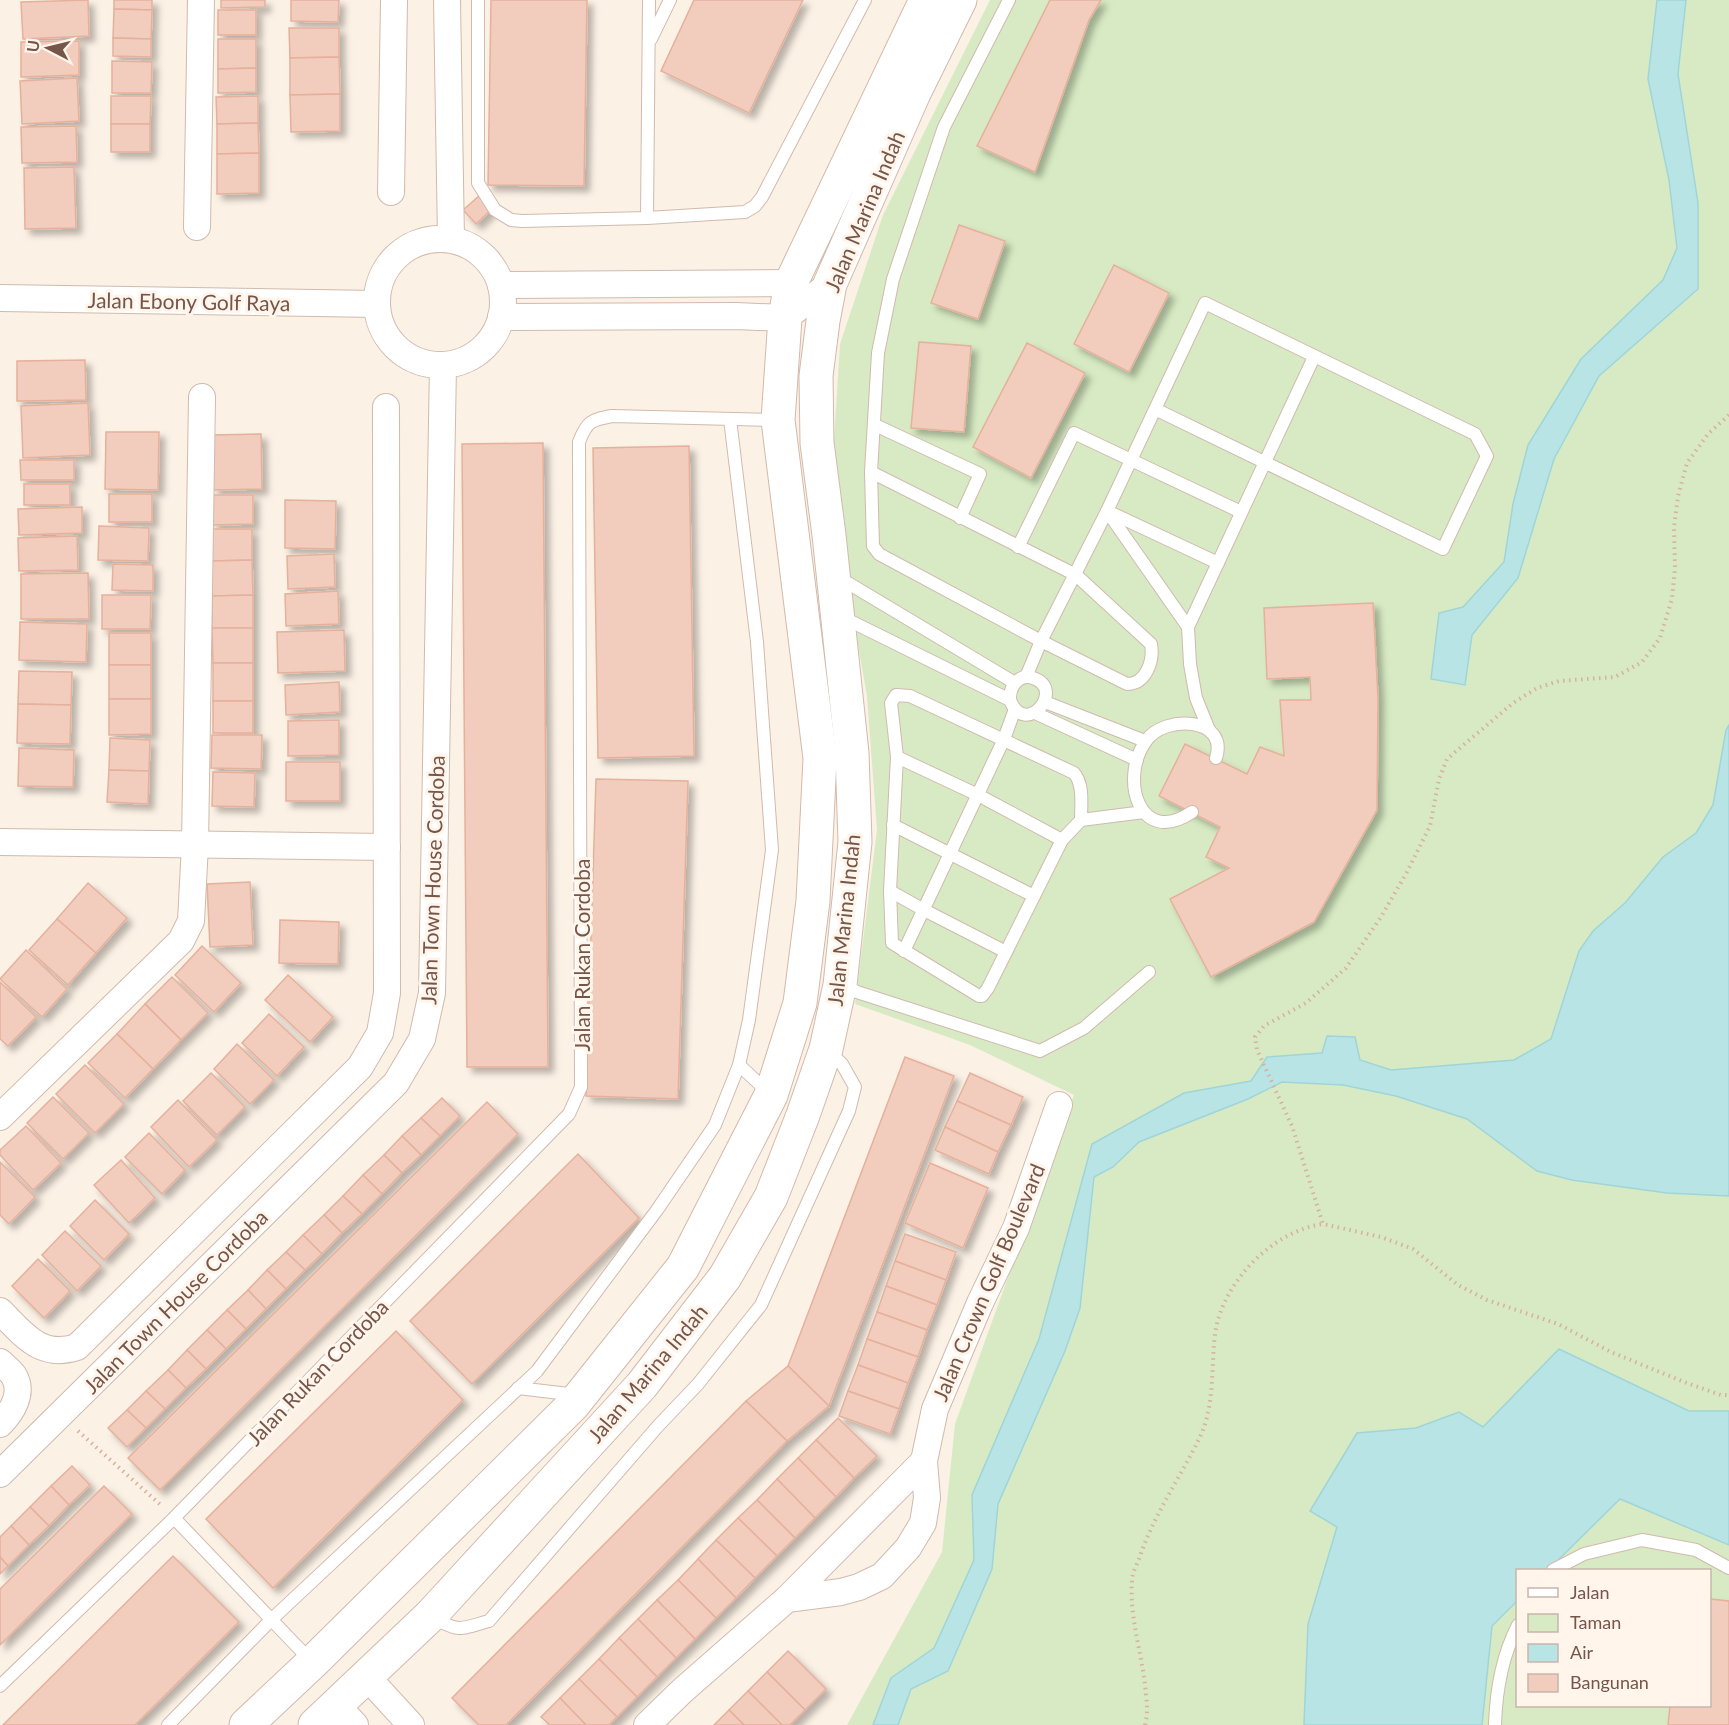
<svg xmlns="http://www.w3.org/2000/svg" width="1729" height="1725" font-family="Lato,sans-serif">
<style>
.green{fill:#d7eac3;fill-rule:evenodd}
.water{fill:#b9e4e6;stroke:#9fd5d8;stroke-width:1.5}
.building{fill:#f2ccbc;stroke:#e5b19c;stroke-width:1.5;filter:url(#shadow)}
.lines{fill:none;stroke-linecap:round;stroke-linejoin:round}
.lane-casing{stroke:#d0baae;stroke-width:14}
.street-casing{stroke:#d0baae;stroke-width:28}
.secondary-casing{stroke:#d3b9ab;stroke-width:35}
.path{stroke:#d7b09f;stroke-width:4;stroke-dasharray:1.5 4.5;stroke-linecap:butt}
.lane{stroke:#fff;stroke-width:12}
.street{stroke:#fff;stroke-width:26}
.secondary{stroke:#fff;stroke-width:33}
.labels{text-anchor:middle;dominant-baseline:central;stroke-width:6;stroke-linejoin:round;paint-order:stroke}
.street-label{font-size:21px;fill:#76554a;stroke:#fff5eb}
</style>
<defs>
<filter id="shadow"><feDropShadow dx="5.5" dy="5.5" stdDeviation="3" flood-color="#0004"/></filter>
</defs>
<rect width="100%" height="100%" fill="#fcf1e5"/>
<!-- green -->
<path class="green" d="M990,0h739v1725h-882l95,-173 13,-128 119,-329 -104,-50 -115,-41 22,-174 -10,-134 -13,-74 -2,-37 -21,-96 9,-145 43,-129zM1518,1570h192v136h-192z"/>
<!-- water -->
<g class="water">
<path d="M1657,0h29l-8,74 20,129v86l-99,87 -45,83 -36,119 -46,57 -7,50 -34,-6 8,-66 24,-6 41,-45 9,-58 15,-59 53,-86 82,-79 14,-32 -8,-68 -21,-101z"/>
<path d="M1729,725v471l-62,-3 -95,-13 -35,-9 -70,-52 -71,-23 -53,-11 -61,-3 -34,17 -109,43 -26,25 -19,10 -14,131 -15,43 -67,153 -6,65 -44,102 -37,18 -13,36h-25l18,-47 43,-30 40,-88 -2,-65 67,-156 53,-195 92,-51 67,-12 16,-24 55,-4 5,-17 28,1 5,23 31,10 123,-10 37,-21 28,-88 14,-20 32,-28 38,-46 33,-24 17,-28 13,-75z"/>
<path d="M1559,1349l130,62h40v134l-109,-46 -72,71h-30l-1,31 -25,25 -10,99h-178l4,-101 29,-97 -27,-16 47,-78 59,-5 43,-16 24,15z"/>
</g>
<!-- building -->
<g class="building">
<path d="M88,0l1,36 -66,3 -2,-37z"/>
<path d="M114,0h38v10l-38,-1z"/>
<path d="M221,0h44v7l-44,1z"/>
<path d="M291,0h48l-1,22 -47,-1z"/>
<path d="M491,0h96l-3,186 -96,-1z"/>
<path d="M694,0h109l-54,113 -88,-42z"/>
<path d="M1050,0h51l-12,20 -54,152 -58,-26z"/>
<path d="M114,9l38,1 -1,29 -38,-1z"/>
<rect x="218" y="10" width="38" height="25"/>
<path d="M289,28h50v29l-49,1z"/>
<path d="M113,38l38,1v18l-38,-1z"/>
<path d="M218,39h38v29l-38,1z"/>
<path d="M79,41v34l-58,2v-35z"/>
<path d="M339,57l1,37 -50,1v-37z"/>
<path d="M112,61l40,1 -1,31h-39z"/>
<path d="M256,68v24l-38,1v-24z"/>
<path d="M77,78l2,43 -57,3 -2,-43z"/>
<path d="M340,94v37l-49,1 -1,-37z"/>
<path d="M111,96h40l-1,28h-39z"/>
<path d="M258,96v27l-41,1 -1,-27z"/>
<path d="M258,123l1,30 -42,1v-30z"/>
<rect x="111" y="124" width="39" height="28"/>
<path d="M76,126l1,36 -55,1 -1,-36z"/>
<path d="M259,153v40l-42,1v-40z"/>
<path d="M74,167l2,61 -51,1 -1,-61z"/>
<path d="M480,195l12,14 -16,15 -13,-14z"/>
<path d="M959,225l46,16 -27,78 -47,-16z"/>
<path d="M1114,265l55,28 -40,79 -55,-28z"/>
<path d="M919,342l52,4 -7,86 -53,-4z"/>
<path d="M1027,343l58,30 -54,105 -58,-31z"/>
<path d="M85,360l1,40 -69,1v-40z"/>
<path d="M88,403l2,52 -67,3 -2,-52z"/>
<path d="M106,432h53l-1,58 -53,-1z"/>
<path d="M261,434l1,55 -49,1 -1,-55z"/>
<path d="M543,443l5,624h-81l-5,-623z"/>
<path d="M689,446l5,310 -96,2 -5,-310z"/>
<path d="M20,460h54v20h-53z"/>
<rect x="24" y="484" width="46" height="21"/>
<rect x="109" y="494" width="43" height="28"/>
<path d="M212,495h41v29l-41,1z"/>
<path d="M285,500l51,1 -1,48 -50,-1z"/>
<path d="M82,507v26l-63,2 -1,-26z"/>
<path d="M99,526l50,2 -1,33 -50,-1z"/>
<path d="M212,529h40v31l-40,1z"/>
<path d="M77,536l1,34 -59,1 -1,-33z"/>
<path d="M334,554l1,33 -47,2 -1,-33z"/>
<path d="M252,560l1,35 -41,1v-35z"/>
<path d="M113,564l40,1v26l-41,-1z"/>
<path d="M88,573l1,46h-68v-45z"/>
<path d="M338,591l1,33 -53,2 -1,-32z"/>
<path d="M102,595h49l-1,34h-48z"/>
<path d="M253,595v33h-41v-32z"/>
<path d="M1373,603l5,96 -1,111 -63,112 -103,55 -41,-78 59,-31 -23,-11 14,-30 -61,-31 26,-52 62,30 13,-27 24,9 -4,-56h31l-1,-23 -43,2 -3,-71z"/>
<path d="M20,622l67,2 -1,38 -67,-2z"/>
<path d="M212,628h41v35h-40z"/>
<path d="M344,630l1,41 -67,2 -1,-41z"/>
<rect x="109" y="633" width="42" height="32"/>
<rect x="213" y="663" width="40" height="38"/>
<rect x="109" y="665" width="42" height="34"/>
<path d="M19,671l53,1 -1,33 -53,-1z"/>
<path d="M339,682l1,30 -54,3 -1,-30z"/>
<path d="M109,699h42v35l-42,1z"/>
<rect x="213" y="701" width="40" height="32"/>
<path d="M18,704l53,1 -1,39 -53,-1z"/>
<path d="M339,720v35l-51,1v-35z"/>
<path d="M212,735h50l-1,34 -50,-1z"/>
<path d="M110,738l40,2 -1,31 -40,-1z"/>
<path d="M19,748l55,2 -1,37 -55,-1z"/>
<rect x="286" y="762" width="54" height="39"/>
<path d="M109,770l40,1 -1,33 -41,-2z"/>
<path d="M213,772l42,1 -1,34 -42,-1z"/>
<path d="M596,779l92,2 -10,318 -92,-3z"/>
<path d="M250,882l3,63 -43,2 -3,-63z"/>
<path d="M88,883l39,35 -31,35 -39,-34z"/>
<path d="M57,919l39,34 -28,32 -39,-35z"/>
<path d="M280,920l59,2 -1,42 -59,-1z"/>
<path d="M202,946l39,37 -27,29 -39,-37z"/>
<path d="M26,950l41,39 -25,28 -42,-38z"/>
<path d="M288,975l45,42 -23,25 -45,-42z"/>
<path d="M172,977l36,36 -27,27 -36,-36z"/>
<path d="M0,982l36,35 -28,29 -8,-7z"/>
<path d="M145,1004l36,36 -28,29 -36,-35z"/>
<path d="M269,1014l35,33 -27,29 -35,-33z"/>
<path d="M117,1034l36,35 -28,29 -37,-35z"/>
<path d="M237,1044l37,36 -24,24 -36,-35z"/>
<path d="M905,1057l49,19 -125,330 -41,-40z"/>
<path d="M85,1065l39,39 -29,29 -39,-39z"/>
<path d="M211,1073l34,34 -28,28 -34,-34z"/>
<path d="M970,1073l53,24 -12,28 -54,-24z"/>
<path d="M53,1097l36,36 -26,26 -36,-36z"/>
<path d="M442,1098l18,18 -20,20 -19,-18z"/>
<path d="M178,1100l39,40 -28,27 -38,-40z"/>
<path d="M957,1101l54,24 -13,27 -53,-25z"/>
<path d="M487,1102l31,32 -358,356 -32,-32z"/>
<path d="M421,1118l19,18 -19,19 -19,-19z"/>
<path d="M26,1126l35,37 -28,27 -33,-35v-5z"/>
<path d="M945,1127l53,25 -9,22 -54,-24z"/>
<path d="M149,1133l36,37 -23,24 -37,-37z"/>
<path d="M402,1136l19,19 -19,18 -18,-18z"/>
<path d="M578,1154l61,64 -167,166 -62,-63z"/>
<path d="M384,1155l18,18 -20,21 -19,-19z"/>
<path d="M121,1160l34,38 -26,25 -35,-38z"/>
<path d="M0,1162l35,35 -26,27 -9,-9z"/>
<path d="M930,1163l58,25 -25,60 -58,-25z"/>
<path d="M363,1175l19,19 -20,20 -19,-18z"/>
<path d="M343,1196l19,18 -20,19 -18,-18z"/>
<path d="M95,1200l34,34 -25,26 -34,-34z"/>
<path d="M324,1215l18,18 -20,21 -19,-19z"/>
<path d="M65,1231l36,35 -24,25 -35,-36z"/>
<path d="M905,1234l51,18 -10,28 -51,-19z"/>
<path d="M303,1235l19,19 -17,16 -19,-18z"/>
<path d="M286,1252l19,18 -19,19 -19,-19z"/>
<path d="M38,1259l32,32 -26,27 -32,-32z"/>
<path d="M895,1261l51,19 -9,25 -51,-19z"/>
<path d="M267,1270l19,19 -20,20 -18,-19z"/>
<path d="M886,1286l51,19 -10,25 -50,-18z"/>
<path d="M248,1290l18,19 -20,20 -19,-19z"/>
<path d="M227,1310l19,19 -20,20 -19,-19z"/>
<path d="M877,1312l50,18 -9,27 -51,-18z"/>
<path d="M207,1330l19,19 -20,20 -19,-19z"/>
<path d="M396,1331l67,69 -190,188 -67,-69z"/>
<path d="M867,1339l51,18 -10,26 -50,-18z"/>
<path d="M187,1350l19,19 -20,19 -18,-18z"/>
<path d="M858,1365l50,18 -9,26 -51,-18z"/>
<path d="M788,1366l41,40 -42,35 -41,-40z"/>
<path d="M168,1370l18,18 -21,21 -19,-18z"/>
<path d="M146,1391l19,18 -19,19 -19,-18z"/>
<path d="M848,1391l51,18 -9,25 -51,-18z"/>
<path d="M746,1401l41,40 -281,284h-27l-27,-27z"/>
<path d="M127,1410l19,18 -19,19 -19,-19z"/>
<path d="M838,1418l39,38 -23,22 -38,-38z"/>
<path d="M816,1440l38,38 -18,19 -38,-39z"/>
<path d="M798,1458l38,39 -21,21 -38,-39z"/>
<path d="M72,1466l18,19 -21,20 -18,-19z"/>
<path d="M777,1479l38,39 -20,20 -38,-38z"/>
<path d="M51,1486l18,19 -20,21 -19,-19z"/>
<path d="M104,1486l28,28 -132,131v-56z"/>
<path d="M757,1500l38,38 -18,18 -39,-38z"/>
<path d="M30,1507l19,19 -20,19 -18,-19z"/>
<path d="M738,1518l39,38 -22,22 -39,-38z"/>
<path d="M11,1526l18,19 -21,21 -8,-9v-20z"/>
<path d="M716,1540l39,38 -19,20 -38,-39z"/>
<path d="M173,1556l66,66 -104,103h-132z"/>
<path d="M0,1557l8,9 -8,8z"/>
<path d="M698,1559l38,39 -20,20 -38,-38z"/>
<path d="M678,1580l38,38 -21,21 -38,-39z"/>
<path d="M1710,1599l19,2v124h-61l2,-19h40z"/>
<path d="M657,1600l38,39 -19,19 -38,-39z"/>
<path d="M638,1619l38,39 -19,19 -38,-39z"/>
<path d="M619,1638l38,39 -20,20 -38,-38z"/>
<path d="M788,1651l38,38 -21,21 -38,-38z"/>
<path d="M599,1659l38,38 -20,20 -38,-38z"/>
<path d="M767,1672l38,38 -15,15h-8l-34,-34z"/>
<path d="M579,1679l38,38 -8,8h-23l-26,-27z"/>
<path d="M748,1691l34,34h-38l-15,-15z"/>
<path d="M560,1698l26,27h-36l-9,-8z"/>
<path d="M729,1710l15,15h-30z"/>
</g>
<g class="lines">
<defs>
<g id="lane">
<path d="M478,0v183l17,27 16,10 11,1 125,-3 98,-6 10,-6 7,-9 103,-197"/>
<path d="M651,39l19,-39"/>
<path d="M647,218l2,-218"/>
<path d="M1155,409l288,140 44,-93 -12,-22 -270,-131 -98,208 111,52"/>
<path d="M875,425l105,49 -20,44"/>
<path d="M871,472l205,103 75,69c3,17 -5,40 -24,40l-86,-43 -162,-87 -6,-8 -2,-74 7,-119 15,-74 51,-152 65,-127"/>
<path d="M1018,547l56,-114 167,79"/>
<path d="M838,577l177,106"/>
<path d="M840,616l170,84c15,39 57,-11 23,-22 -14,-5 -24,9 -23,22"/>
<path d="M1188,627l126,-270"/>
<path d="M1026,677l15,-36 66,-130 81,116 2,37 6,34 13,32"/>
<path d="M1045,702l100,39"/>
<path d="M1035,713l102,47"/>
<path d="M897,757l81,38 84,45"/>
<path d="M1192,812c-53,36 -73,-34 -46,-71 18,-27 83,-24 70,17"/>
<path d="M1081,820c0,-16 3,-35 -7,-47l-164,-77 -14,-1 -5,8 6,54 -7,134 2,52 87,53h3l6,-8 74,-148 19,-20 63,-8"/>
<path d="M893,825l141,71"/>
<path d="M890,891l34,19 82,42"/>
<path d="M904,951l100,-212 11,-30"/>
<path d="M842,985l15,7 183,59 44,-23 65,-56"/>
<path d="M739,1065l29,27"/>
<path d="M518,1388l59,7"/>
<path d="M174,1518l138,144"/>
<path d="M1553,1570l31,-16 58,-14 54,10 33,18"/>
<path d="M432,1617c28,16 28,12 57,4l169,-195 40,-42 63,-79 88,-194 6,-24 -13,-23 -13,-12"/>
<path d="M0,1686l174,-168 395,-404 12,-27 -2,-645c8,-21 12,-22 33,-26l166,4"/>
<path d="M168,1725l104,-106 265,-248 120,-161 58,-85 24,-60 10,-45 23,-170 -15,-208 -27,-223"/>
<path d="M1495,1725c1,-34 7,-69 23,-100"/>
</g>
<g id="street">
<path d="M447,0l4,239"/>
<path d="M391,192l3,-192"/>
<path d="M197,227l4,-227"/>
<circle cx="440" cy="302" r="63"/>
<path d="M501,285l290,-2"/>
<path d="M0,298l377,6"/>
<path d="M501,317l235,-1 49,2 45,-34"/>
<path d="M0,842l387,5"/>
<path d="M0,1117l181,-176 10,-20 4,-76 7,-448"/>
<path d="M0,1311c24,24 41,48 77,36l283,-280 20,-34 7,-40 -1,-586"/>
<path d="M0,1362c4,4 11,9 14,14 10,17 -2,36 -14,48"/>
<path d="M0,1474l396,-391 26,-44 10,-46 11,-628"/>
<path d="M787,1599l137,-138"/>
<path d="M367,1677l44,48"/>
<path d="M337,1706l18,19"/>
<path d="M647,1725l35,-34 105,-92 54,-7 18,-5 23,-11 26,-28 15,-25 4,-25 -3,-37 11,-52 45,-106 36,-75 43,-123"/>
</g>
<g id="secondary">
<path d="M246,1725l67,-63 260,-257 110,-138 88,-172 29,-92 13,-102 7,-143 -42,-338 7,-102 6,-35 135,-283"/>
<path d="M315,1725l115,-109 212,-231 83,-108 46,-80 32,-82 23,-66 14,-64 15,-143 -3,-89 -23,-218 -12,-92 -1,-67 7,-55 7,-37 84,-191 46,-93"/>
</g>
</defs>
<!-- lane casing -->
<use href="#lane" class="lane-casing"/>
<!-- street casing -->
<use href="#street" class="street-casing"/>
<!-- secondary casing -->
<use href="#secondary" class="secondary-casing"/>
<!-- path -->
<g class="path">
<path d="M1729,415l-21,19 -21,29 -9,33 -4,31 1,41 -3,31 -12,39 -18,24 -27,15 -56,4 -22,7 -24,15 -66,56 -8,20 -9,47 -23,46 -26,45 -35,51 -40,35 -42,23 -9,11 2,13 35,76 31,98 58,13 32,12 45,36 29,15 71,24 53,28 73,30 37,13h8"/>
<path d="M78,1431l84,75"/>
<path d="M1145,1725c3,-11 2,-20 1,-31 -3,-38 -17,-76 -14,-113 0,-7 4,-15 7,-22 14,-43 41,-81 61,-122 15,-32 11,-69 15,-103 7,-51 57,-103 108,-110"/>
</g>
<!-- lane -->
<use href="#lane" class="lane"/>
<!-- street -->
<use href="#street" class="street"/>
<!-- secondary -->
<use href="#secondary" class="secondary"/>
</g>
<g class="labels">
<!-- street labels -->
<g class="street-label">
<text transform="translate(864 211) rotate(-67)">Jalan Marina Indah</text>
<text transform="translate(189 301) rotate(1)">Jalan Ebony Golf Raya</text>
<text transform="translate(432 880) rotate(-88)">Jalan Town House Cordoba</text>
<text transform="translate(843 920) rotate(-84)">Jalan Marina Indah</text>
<text transform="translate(581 955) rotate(-90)">Jalan Rukan Cordoba</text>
<text transform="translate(988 1282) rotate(-67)">Jalan Crown Golf Boulevard</text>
<text transform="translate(175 1301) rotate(-45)">Jalan Town House Cordoba</text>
<text transform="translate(317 1372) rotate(-46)">Jalan Rukan Cordoba</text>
<text transform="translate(647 1373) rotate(-50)">Jalan Marina Indah</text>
</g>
</g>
<!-- legend -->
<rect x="1516" y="1569" width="195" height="138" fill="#fff5eb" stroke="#c8b5ab" stroke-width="1.5"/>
<rect x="1528" y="1588" width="30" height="9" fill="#ffffff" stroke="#c8b5ab" stroke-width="1.5"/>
<text x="1570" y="1599" font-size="18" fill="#76554a">Jalan</text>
<rect x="1528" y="1614" width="30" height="18" fill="#d7eac3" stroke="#c8b5ab" stroke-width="1.5"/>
<text x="1570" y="1629" font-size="18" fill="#76554a">Taman</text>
<rect x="1528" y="1644" width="30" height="18" fill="#b9e4e6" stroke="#c8b5ab" stroke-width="1.5"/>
<text x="1570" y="1659" font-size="18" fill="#76554a">Air</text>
<rect x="1528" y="1674" width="30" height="18" fill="#f2ccbc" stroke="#c8b5ab" stroke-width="1.5"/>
<text x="1570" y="1689" font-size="18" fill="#76554a">Bangunan</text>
<!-- north arrow -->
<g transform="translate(48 48) rotate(277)" stroke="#fff5eb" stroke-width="4.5" paint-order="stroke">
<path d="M0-4.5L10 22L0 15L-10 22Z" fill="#76554a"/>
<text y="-9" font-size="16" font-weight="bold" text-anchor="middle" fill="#76554a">U</text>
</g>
</svg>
